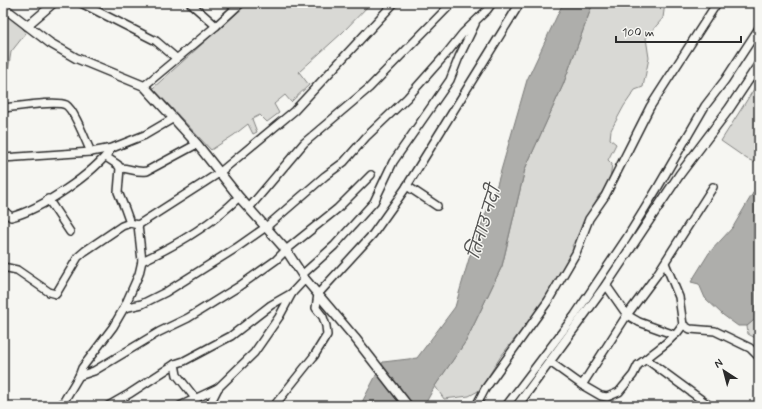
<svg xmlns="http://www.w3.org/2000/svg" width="762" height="409" font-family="Mynerve,'Playpen Sans Deva',sans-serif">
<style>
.green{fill:#d9d9d5;stroke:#828280}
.water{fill:#aeaeab;stroke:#7a7a78}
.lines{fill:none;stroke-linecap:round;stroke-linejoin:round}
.minor-casing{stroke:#2b2b2b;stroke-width:10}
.tertiary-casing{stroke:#2b2b2b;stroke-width:11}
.minor{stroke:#f6f6f2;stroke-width:7}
.tertiary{stroke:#f6f6f2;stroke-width:8}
.labels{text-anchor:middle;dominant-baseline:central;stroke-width:3;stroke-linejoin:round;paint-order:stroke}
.water-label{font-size:16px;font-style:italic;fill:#525251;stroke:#f6f6f2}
</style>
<rect width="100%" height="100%" fill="#f6f6f2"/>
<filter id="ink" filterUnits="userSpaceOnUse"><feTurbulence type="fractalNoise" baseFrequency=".025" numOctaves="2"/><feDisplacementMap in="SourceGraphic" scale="8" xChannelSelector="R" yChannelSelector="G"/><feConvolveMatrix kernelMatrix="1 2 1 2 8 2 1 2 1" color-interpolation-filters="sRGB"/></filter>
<g filter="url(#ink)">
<!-- green -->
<g class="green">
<path d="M248,3h123l-29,30 -43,39 10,13 -18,17 -6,-7 -11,9 5,9 -12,9 -7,-7 -8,4 5,13 -4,2 -5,-10 -14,11 -23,15 -58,-62z"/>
<path d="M593,3h72l-2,15 -17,20 3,20 -6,29 -8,3 -11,16 -13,24 -1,9 6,5 -8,16 4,4 -3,22 -10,9 -27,51 3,4 -28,50 -19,22 -27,34 -21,34 -11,6 -25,3 -9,-13 31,-45 36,-75 23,-97 38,-84z"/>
<path d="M3,11l16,11 7,11 -15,19 -3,19 -5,2z"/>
<path d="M759,81v83l-12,-5 -26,-18z"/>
<path d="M759,316v24l-11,-6 -1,-8z"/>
</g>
<!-- water -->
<g class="water">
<path d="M563,3h30l-30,82 -38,84 -23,97 -36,75 -31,45 -11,20h-64l23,-44 34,-4 38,-51 18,-62 23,-57 31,-108z"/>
<path d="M759,186v130l-12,10h-9l-15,-11 -18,-17 -6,-14 -8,-2 18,-29 24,-26 20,-34z"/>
</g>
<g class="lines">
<defs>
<g id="minor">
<path d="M81,3l75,38 20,17"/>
<path d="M190,3l26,23"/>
<path d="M27,26l27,-23"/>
<path d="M144,86l72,-60 25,-23"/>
<path d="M3,108c13,-1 53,-8 63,-3 9,6 20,37 25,47"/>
<path d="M106,157l12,8 2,3 -2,24 7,17 5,14"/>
<path d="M3,158l88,-6 21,-4 33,-13 29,-17"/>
<path d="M120,168c11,0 16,5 27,3l50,-27"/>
<path d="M407,186l30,20"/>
<path d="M48,199l22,33"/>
<path d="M249,208l55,-65 65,-55 83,-85"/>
<path d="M3,210l8,7c31,-8 82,-43 101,-69"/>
<path d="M142,261c35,-16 70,-37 97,-64"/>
<path d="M665,263l14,34 4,28 -6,8 -5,4"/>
<path d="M3,267l14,3 32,22 7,2 22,-37 7,-6 37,-25 8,-3 8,2 81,-52 75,-62 100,-108"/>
<path d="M303,274l31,-28 40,-44 19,-40 57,-82 9,-23 16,-33"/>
<path d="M606,285l21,30 12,7 33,12v3c-5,7 -19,15 -26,22l64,47"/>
<path d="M124,308l18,-4 24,-12 70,-44 30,-21 59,-51 19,-14 22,-25 41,-39 40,-45 16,-20 24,-23 5,-7"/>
<path d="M683,325l7,4 25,2 35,17 9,9"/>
<path d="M550,362l32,23 19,11 6,1 12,-5 14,-17 5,-10 8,-6"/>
<path d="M79,376l3,-8 31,-41 11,-19 15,-34 3,-13 -4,-36"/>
<path d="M582,385l45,-70 29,-39 57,-89"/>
<path d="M195,398l-18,-23 -2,-11 9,-3 47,-25 40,-31 21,-12"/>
<path d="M61,406l18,-30 15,-5 65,-39 29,-14 50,-31 38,-27 10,-10 51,-41 34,-34"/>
<path d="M108,406l21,-12 46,-30"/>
<path d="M180,406l38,-18"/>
<path d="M209,406l9,-18 36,-35 25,-36 13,-24 13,-14"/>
<path d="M274,406l40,-50 13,-21 -1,-9 -3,-9 -7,-9 2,-14 55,-60 32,-45 115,-186"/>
<path d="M476,406l9,-17 63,-88 28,-48 13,-34 16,-23 45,-89 67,-104"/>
<path d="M506,406l69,-91 51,-76 32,-52 47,-81 20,-26 34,-52"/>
</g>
<g id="tertiary">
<path d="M3,7l47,36 26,15 68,28 53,58 42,53 47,53 19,29 50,59 53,68"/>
<path d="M517,406l89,-121 74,-111 49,-65 30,-45"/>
</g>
</defs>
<!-- minor casing -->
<use href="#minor" class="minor-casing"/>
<!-- tertiary casing -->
<use href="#tertiary" class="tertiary-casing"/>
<!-- minor -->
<use href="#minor" class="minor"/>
<!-- tertiary -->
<use href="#tertiary" class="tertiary"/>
</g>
</g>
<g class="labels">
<!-- water labels -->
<g class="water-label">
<text transform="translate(485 223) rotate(-73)">तिनाउ नदी</text>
</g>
</g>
<!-- margin -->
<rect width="762" height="409" fill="none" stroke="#f6f6f2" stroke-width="16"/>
<rect x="8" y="8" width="746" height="393" fill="none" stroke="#2b2b2b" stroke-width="1.5" filter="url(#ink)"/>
<!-- north arrow -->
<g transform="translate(724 371) rotate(324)" stroke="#f6f6f2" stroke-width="3" paint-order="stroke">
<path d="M0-3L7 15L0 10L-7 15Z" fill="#2b2b2b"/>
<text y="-6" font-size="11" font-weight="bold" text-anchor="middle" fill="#2b2b2b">N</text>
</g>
<!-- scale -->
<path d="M616 36v6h125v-6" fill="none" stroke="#2b2b2b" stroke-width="2"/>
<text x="622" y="36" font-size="12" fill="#2b2b2b" stroke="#f6f6f2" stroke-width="3" paint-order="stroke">100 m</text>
</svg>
